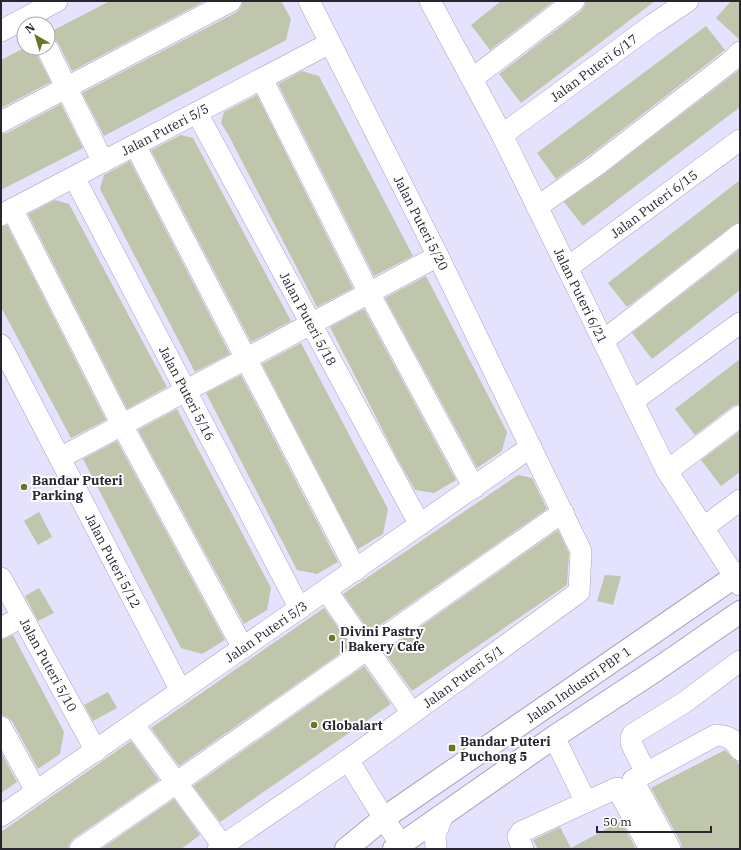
<svg xmlns="http://www.w3.org/2000/svg" width="741" height="850" font-family="'IBM Plex Serif',serif">
<style>
.building{fill:#c0c6ab}
.lines{fill:none;stroke-linecap:round;stroke-linejoin:round}
.minor-casing{stroke:#a6a3bd;stroke-width:22}
.major-casing{stroke:#a6a3bd;stroke-width:24}
.minor{stroke:#fff;stroke-width:21}
.major{stroke:#fff;stroke-width:22}
.poi-dot{fill:#6a7622;stroke:#fff;stroke-width:1.5}
.labels{text-anchor:middle;dominant-baseline:central;stroke-width:4;stroke-linejoin:round;paint-order:stroke}
.street-label{font-size:13px;fill:#272630;stroke:#fff}
.poi-label{font-size:13px;font-weight:bold;fill:#272630;stroke:#fff;text-anchor:start}
</style>
<rect width="100%" height="100%" fill="#e4e2fd"/>
<!-- building -->
<g class="building">
<path d="M110,1h95l-133,70 -14,-28 -4,-5 -6,-2v-3z"/>
<path d="M243,1h38l10,18 -5,21 -182,96 -22,-43 155,-81 4,-5z"/>
<path d="M501,1h53l-64,49 -19,-25z"/>
<path d="M586,1h69l-134,102 -22,-29 82,-63 4,-5z"/>
<path d="M731,1h9v39l-24,-22z"/>
<path d="M706,26l19,24 -135,105 -34,24 -19,-26z"/>
<path d="M24,48h11l1,5 15,29 -50,26v-48z"/>
<path d="M739,70l1,37 -157,119 -19,-24 40,-28z"/>
<path d="M302,71l17,5 94,180 -39,20 -96,-192z"/>
<path d="M257,95l96,193 -36,19 -88,-171 -8,-13 3,-11z"/>
<path d="M61,104l22,44 -82,42v-56l6,-1z"/>
<path d="M181,135l12,3 98,183 -40,21 -100,-192z"/>
<path d="M130,161l100,193 -35,18 -95,-183 4,-14z"/>
<path d="M740,180v42l-7,3 -106,82 -19,-24z"/>
<path d="M55,200l14,4 98,183 -40,22 -99,-195z"/>
<path d="M7,225l99,195 -35,18 -70,-131v-80z"/>
<path d="M740,249v41l-88,69 -20,-26z"/>
<path d="M426,276l81,156 -5,19 -25,17 -92,-170z"/>
<path d="M364,309l92,171 -22,13 -19,-3 -18,-32 -67,-131z"/>
<path d="M301,343l87,166 -5,25 -25,15 -96,-185z"/>
<path d="M740,359v45l-7,2 -38,29 -20,-26z"/>
<path d="M241,375l97,187 -21,12 -20,-4 -91,-177z"/>
<path d="M177,409l94,179 -4,22 -23,14 -106,-194z"/>
<path d="M740,431v41l-19,14 -20,-26z"/>
<path d="M117,441l108,199 -23,14 -21,-6 -98,-189z"/>
<path d="M518,475l14,3 15,31 -177,123 -27,-38z"/>
<path d="M39,512l13,25 -14,8 -14,-24z"/>
<path d="M558,530l11,23 -2,32 -155,106 -28,-39z"/>
<path d="M605,575l16,1 -8,29 -16,-4z"/>
<path d="M39,588l15,25 -16,8 -13,-25z"/>
<path d="M324,608l27,38 -172,120 -28,-38z"/>
<path d="M13,635l51,97 -4,22 -22,15 -26,-48 -5,-4 -6,-2v-75z"/>
<path d="M364,666l27,38 -171,118 -27,-36z"/>
<path d="M108,692l9,16 -24,13 -9,-16z"/>
<path d="M131,741l28,39 -86,59 -4,5 -1,5h-67v-17z"/>
<path d="M725,750l9,10 3,1 3,6v82h-58l-1,-6 -30,-55z"/>
<path d="M1,752l16,30 -16,11z"/>
<path d="M174,799l26,36 -19,14h-80z"/>
<path d="M621,821l15,28h-98l-5,-9 27,-13 11,21z"/>
</g>
<g class="lines">
<defs>
<g id="minor">
<path id="s1" d="M430,1l72,134 165,336 73,114"/>
<path d="M1,31l56,-30"/>
<path d="M47,48l56,114"/>
<path d="M262,79l107,214 105,195"/>
<path d="M472,79l102,-78"/>
<path id="s2" d="M197,113l223,412"/>
<path d="M1,122l230,-121"/>
<path id="s3" d="M502,135l150,-110 36,-24"/>
<path d="M135,145l221,425"/>
<path id="s4" d="M74,177l226,432"/>
<path d="M537,207l60,-42 133,-103 10,-10"/>
<path d="M12,209l110,216 121,223"/>
<path id="s5" d="M1,215l329,-172"/>
<path id="s6" d="M567,268l173,-128"/>
<path d="M603,341l137,-107"/>
<path id="s7" d="M1,345l180,346"/>
<path d="M633,401l107,-78"/>
<path d="M60,458l378,-202"/>
<path d="M667,471l73,-55"/>
<path d="M703,528l37,-28"/>
<path id="s8" d="M1,578l95,173"/>
<path d="M326,590l86,123"/>
<path d="M1,628l21,-11"/>
<path d="M133,724l90,122"/>
<path d="M1,727l35,64"/>
<path d="M348,760l55,89"/>
<path d="M646,773l-15,-30v-5l2,-4 52,-32 55,-41"/>
<path d="M586,802l31,-14 33,61"/>
<path id="s9" d="M1,816l530,-369"/>
<path d="M80,849l96,-66 387,-271"/>
<path id="s10" d="M218,849l130,-89 231,-168 2,-41 -143,-295 -129,-255"/>
<path d="M436,849l-1,-14 8,-20"/>
<path d="M523,849l-5,-12 3,-5 65,-30 -32,-65"/>
<path d="M670,849l-37,-69 83,-45c12,1 18,4 24,15"/>
</g>
<g id="major">
<path id="s11" d="M346,849l38,-31 356,-245"/>
<path d="M394,849l160,-112 102,-67 84,-58"/>
</g>
</defs>
<!-- minor casing -->
<use href="#minor" class="minor-casing"/>
<!-- major casing -->
<use href="#major" class="major-casing"/>
<!-- minor -->
<use href="#minor" class="minor"/>
<!-- major -->
<use href="#major" class="major"/>
</g>
<!-- markers -->
<g class="poi-dot">
<circle cx="24" cy="487" r="4"/>
<circle cx="332" cy="638" r="4"/>
<circle cx="314" cy="725" r="4"/>
<rect x="448" y="744" width="8" height="8" rx="2"/>
</g>
<g class="labels">
<!-- street labels -->
<g class="street-label">
<text stroke="none"><textPath href="#s3" startOffset="114">Jalan Puteri 6/17</textPath></text>
<text stroke="none"><textPath href="#s5" startOffset="185">Jalan Puteri 5/5</textPath></text>
<text stroke="none"><textPath href="#s6" startOffset="108">Jalan Puteri 6/15</textPath></text>
<text transform="translate(421 223) rotate(63)">Jalan Puteri 5/20</text>
<text stroke="none"><textPath href="#s1" startOffset="331">Jalan Puteri 6/21</textPath></text>
<text stroke="none"><textPath href="#s2" startOffset="234">Jalan Puteri 5/18</textPath></text>
<text stroke="none"><textPath href="#s4" startOffset="244">Jalan Puteri 5/16</textPath></text>
<text stroke="none"><textPath href="#s7" startOffset="243">Jalan Puteri 5/12</textPath></text>
<text stroke="none"><textPath href="#s9" startOffset="323">Jalan Puteri 5/3</textPath></text>
<text stroke="none"><textPath href="#s8" startOffset="99">Jalan Puteri 5/10</textPath></text>
<text stroke="none"><textPath href="#s10" startOffset="300">Jalan Puteri 5/1</textPath></text>
<text stroke="none"><textPath href="#s11" startOffset="285">Jalan Industri PBP 1</textPath></text>
</g>
<!-- poi labels -->
<g class="poi-label">
<text x="32" y="480">Bandar Puteri<tspan x="32" dy="15">Parking</tspan></text>
<text x="340" y="631">Divini Pastry<tspan x="340" dy="15">| Bakery Cafe</tspan></text>
<text x="322" y="725">Globalart</text>
<text x="460" y="741">Bandar Puteri<tspan x="460" dy="15">Puchong 5</tspan></text>
</g>
</g>
<!-- border -->
<rect width="741" height="850" fill="none" stroke="#272630" stroke-width="4"/>
<!-- north arrow -->
<g transform="translate(36 36) rotate(322)"><circle r="19" fill="#ffffff" stroke="#a9a8ac"/>
<path d="M0-3L7 15L0 10L-7 15Z" fill="#6a7622"/>
<text y="-6" font-size="11" font-weight="bold" text-anchor="middle" fill="#272630">N</text>
</g>
<!-- scale -->
<path d="M597 826v6h114v-6" fill="none" stroke="#272630" stroke-width="2"/>
<text x="603" y="826" font-size="12" fill="#272630" stroke="#ffffff" stroke-width="3" paint-order="stroke">50 m</text>
</svg>
